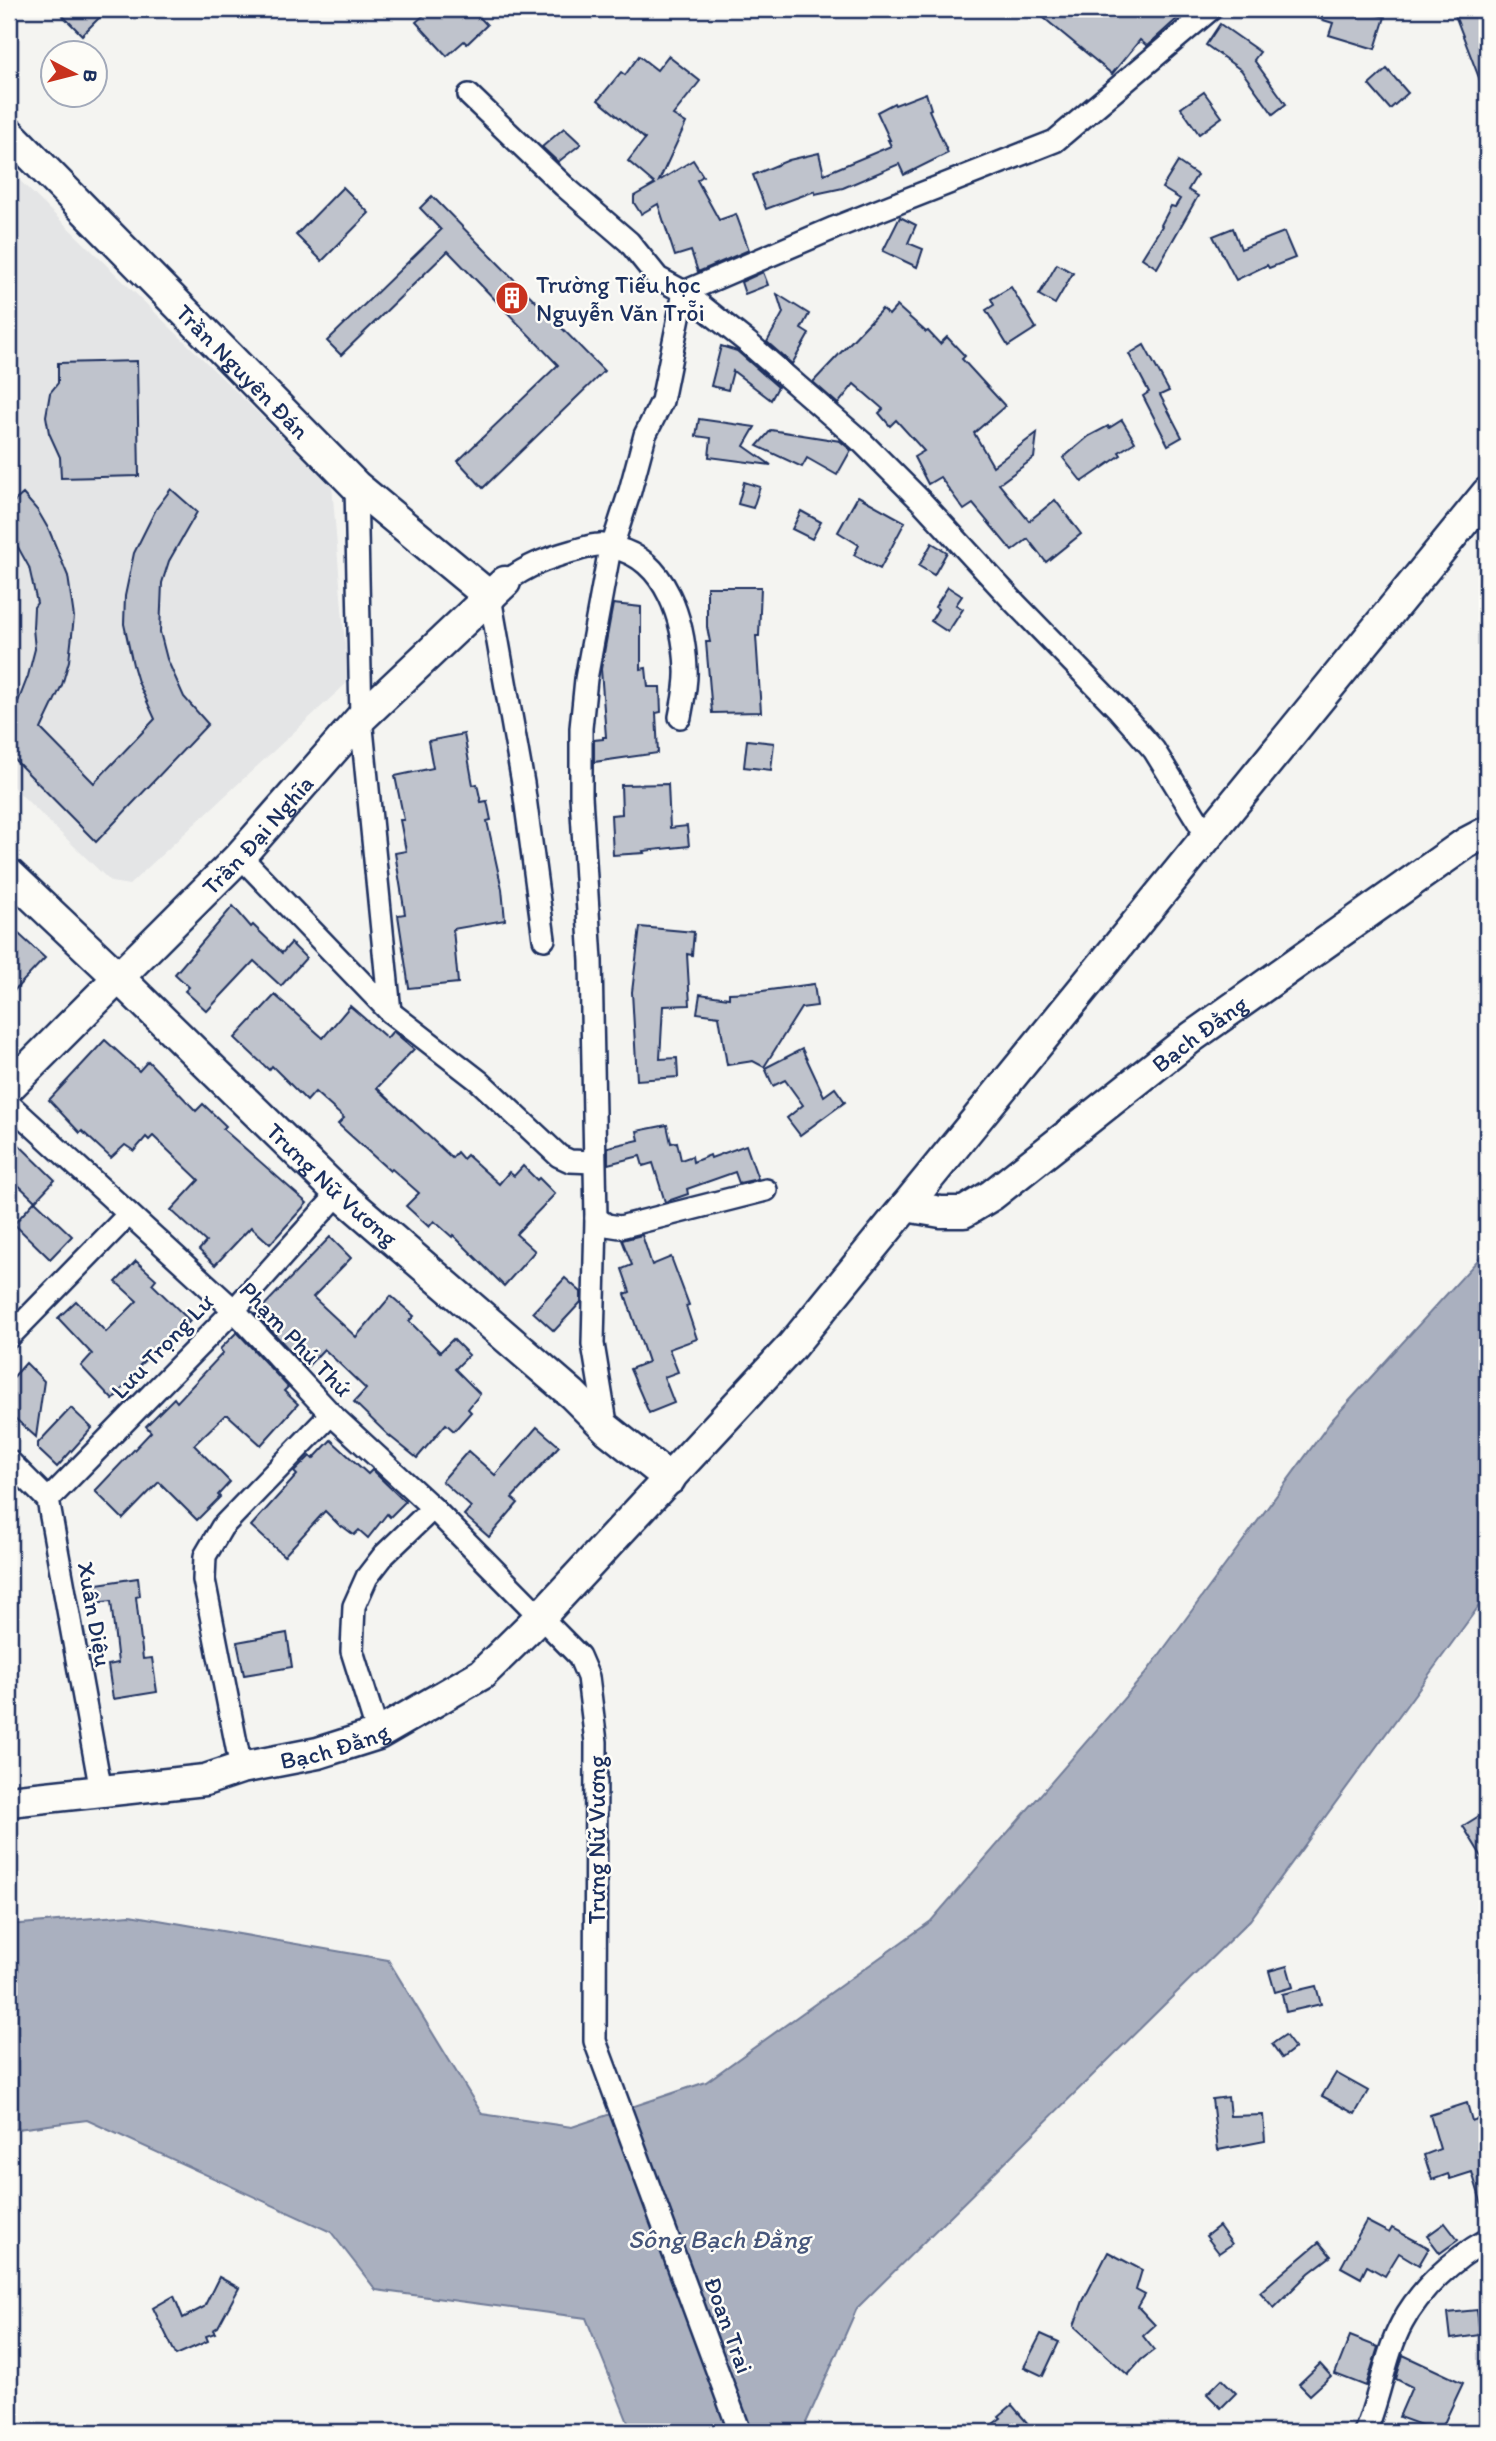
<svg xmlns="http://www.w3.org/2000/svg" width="1496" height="2441" font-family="Itim,sans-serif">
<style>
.built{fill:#e4e5e6}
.water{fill:#aab0bf;stroke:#717c98;stroke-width:2}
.building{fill:#bfc3cc;stroke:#1b2f5e;stroke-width:2}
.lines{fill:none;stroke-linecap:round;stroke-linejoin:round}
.street-casing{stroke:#1b2f5e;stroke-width:26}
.secondary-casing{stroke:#1b2f5e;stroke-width:35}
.street{stroke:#fdfcf7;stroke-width:21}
.secondary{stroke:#fdfcf7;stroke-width:30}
.labels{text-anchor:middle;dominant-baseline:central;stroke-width:5;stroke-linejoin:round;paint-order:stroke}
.poi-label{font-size:24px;fill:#1b2f5e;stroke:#fdfcf7;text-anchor:start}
.street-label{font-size:24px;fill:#1b2f5e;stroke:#fdfcf7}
.water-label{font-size:26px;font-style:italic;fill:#46567b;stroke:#fdfcf7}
</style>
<rect width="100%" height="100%" fill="#f4f4f1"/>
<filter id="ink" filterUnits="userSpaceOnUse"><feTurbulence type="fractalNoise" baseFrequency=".0143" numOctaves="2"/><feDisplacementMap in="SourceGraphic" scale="14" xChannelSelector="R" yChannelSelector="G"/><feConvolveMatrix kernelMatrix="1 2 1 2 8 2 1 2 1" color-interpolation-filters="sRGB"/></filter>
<g filter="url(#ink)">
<!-- built -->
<path class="built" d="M9,170l323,315 16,197 -219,203 -18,-3 -102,-99z"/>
<!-- water -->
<path class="water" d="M1487,1250v345l-237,325 -393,388 -55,124h-175l2,-7 -43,-107 -210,-28 -45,-58 -244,-112 -78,10v-205l121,-10 258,45 94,154 90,13 134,-45 225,-161 215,-248 186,-253z"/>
<!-- building -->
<g class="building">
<path d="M56,9h52l-26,26z"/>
<path d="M431,9h41l15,16 -20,19 -3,-3 -17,15 -31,-34z"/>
<path d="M1033,9h155l-41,37 -7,-6 -28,34z"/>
<path d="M1301,9h55l29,8 -10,32 -46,-14 4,-12 -33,-10z"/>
<path d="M1472,9h9l6,16 -1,71 -31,-81z"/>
<path d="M1220,24l40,28 -6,8 32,44 -13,10 -32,-44 -35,-25z"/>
<path d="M639,56l18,14 11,-14 32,25 -27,34 13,8 -27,58 34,-21 10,16 -6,4 22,40 17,-6 13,36 -51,22 -7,-21 -16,5 -17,-52 -17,10 -7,-11v-7l21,-12 -27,-23 17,-22 -47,-39 23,-28 4,3z"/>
<path d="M1387,69l21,24 -18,16 -21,-24z"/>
<path d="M1204,92l18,25 -23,17 -18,-26z"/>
<path d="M926,93l5,16 -2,1 19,43 -44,22 -5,-11 -56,24 -28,6v-3l-49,18 -13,-34 36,-15 30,-7 5,21 67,-28 -3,-6h2l-13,-28 17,-9 1,2z"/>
<path d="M564,128l17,16 -23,18 -16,-15z"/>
<path d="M1178,162l19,13 -9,15 10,6 -41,72 -15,-10 20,-32 -1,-1 10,-19 4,1 5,-8 -18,-11z"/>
<path d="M343,187l26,26 -47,48 -26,-26z"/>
<path d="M432,196l172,175 -121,117 -25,-27 100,-96 -110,-114 -107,104 -14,-14 114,-111 -21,-22z"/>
<path d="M900,217l16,8 -8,18 15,6 -6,18 -34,-16z"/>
<path d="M1233,228l8,21 43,-17 11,26 -26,10 -2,-3 -31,15 -23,-44z"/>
<path d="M1057,264l16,9 -18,31 -16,-9z"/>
<path d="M763,272l5,13 -23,9 -4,-12z"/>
<path d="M1011,287l25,41 -28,18 -22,-36 8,-5 -3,-6z"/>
<path d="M777,294l32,20 -8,15 8,5 -17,30 -25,-22 16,-29z"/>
<path d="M897,306l29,26 2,-1 12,13 7,-7 18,19 -3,3 43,47 -31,27 19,33 44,-33 -3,25 -35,26 30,37 26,-21 26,34 -35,28 -18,-23 -16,12 -39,-47 -9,6 -24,-33 -12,7 -14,-27 10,-6 -28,-31 -6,6 -11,-13 4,-4 -29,-25 -16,20 -25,-22 69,-73 7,6z"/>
<path d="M1144,345l25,46 -9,4 22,42 -14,8 -25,-49 6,-4 -20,-38z"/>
<path d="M721,346l16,5 41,36 -7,13 -38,-29 -5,19 -17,-4z"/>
<path d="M137,361l2,115 -78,2 -1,-21 -11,-24 -3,-17 4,-23 8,-10v-20z"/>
<path d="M699,419l56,8 -11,19 27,19 -62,-8 2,-19 -15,-2z"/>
<path d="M1122,420l13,22 -16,10 2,3 -39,27 -19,-24 26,-22 19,-10 1,2z"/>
<path d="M771,430l69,11 11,9 -14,25 -30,-17 -5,9 -45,-21z"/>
<path d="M744,482l16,5 -7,21 -15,-4z"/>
<path d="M171,489l26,23 -28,49 -7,22 -2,49 7,27 17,38 24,27 -112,118 -87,-88v-54l7,7 12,-31 7,-27 -2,-21 1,-21 3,-4 -8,-36 -20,-36v-25l14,-12 15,17 11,19 19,46 6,41 -5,44 -7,24 -21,44 53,54 61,-64 -17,-37 -5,-17 -9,-41 1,-28 9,-43 22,-44z"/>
<path d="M858,496l47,26 -25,47 -26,-14 5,-10 -21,-13z"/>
<path d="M801,511l20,11 -9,17 -20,-10z"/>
<path d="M932,543l15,9 -13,23 -15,-9z"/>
<path d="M707,587h54l-2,49h-3l5,76 -49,1 -6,-71h4l-3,-15z"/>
<path d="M948,587l14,9 -6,9 7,4 -15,23 -17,-11 7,-12 -3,-2z"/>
<path d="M613,604l28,3v62l5,-1 2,19h12l1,25 -5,1 2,40 -64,9v-22l9,-1v-2h3l-5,-68z"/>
<path d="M464,734l9,51 4,-1 4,18 6,-1 4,19 -4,1 15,68 3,31 -52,9 5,54 -49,5 -11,-73 7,-1 -10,-61 11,-2 -6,-31h4l-9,-44 38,-8 -5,-27z"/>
<path d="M747,740l27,3 -3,27 -27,-3z"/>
<path d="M668,784l2,44 17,-2 2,20 -46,5 1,2 -31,2 -2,-40 11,-1 -1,-29z"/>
<path d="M233,906l18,21 2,-2 29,28 9,-10 15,15 -25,28 -27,-25 -47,50 -22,-20 4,-4 -14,-13z"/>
<path d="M9,925l36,33 -36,38z"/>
<path d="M640,927l54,5 -2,23 -5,-1 3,51 -27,1 -3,53 17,-1 1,19 -41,3 -5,-88z"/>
<path d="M814,984l3,22 -16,2 -37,59 -11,-6 -26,4 -8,-49 -22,-3 3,-19 29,4v-5l26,-1z"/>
<path d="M275,995l48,43 27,-32 37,32 6,-7 21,18 -37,39 75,70 5,-6 6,7 4,-4 32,29 10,-12 5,4 9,-10 14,14 2,-2 16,16 -39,40 19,17 -31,35 -51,-51 -1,2 -18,-16 -5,6 -23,-21 13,-13 -27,-24 -2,2 -52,-47 6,-6 -29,-26 -8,9 -35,-35 -3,4 -34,-32z"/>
<path d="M105,1040l34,31 9,-10 48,50 7,-7 23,22 -3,3 84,74 -37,41 -19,-17 -36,38 -16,-15 7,-8 -35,-32 28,-30 -46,-44 -4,4 -3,-3 -12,14 -9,-6 -14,13 -29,-27 -2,2 -31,-33z"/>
<path d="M802,1049l22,47 11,-8 10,14 -45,33 -13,-17 16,-13 -18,-25 -12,6 -8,-18z"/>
<path d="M667,1125l4,18 6,-1 4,18 11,-4 1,6 17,-7 1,3 35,-13 12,34 -19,4 -4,-11 -48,17 1,5 -23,8 -12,-39 -10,3 -3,-10 -32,8v-17l31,-7 -2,-9z"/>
<path d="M9,1135l46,45 -20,21 -26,-25z"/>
<path d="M35,1201l37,35 -22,23 -36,-35z"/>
<path d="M642,1235l10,30 19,-8 18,48 -3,1 11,33 -28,10 9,23 -14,5 10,26 -25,10 -19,-44 18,-7 -23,-68 5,-2 -8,-23 10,-4 -10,-25z"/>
<path d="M330,1237l21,21 -38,39 43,40 35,-41 23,20 -5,5 31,31 13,-13 16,16 -14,14 25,25 -12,15 3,3 -17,19 -8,-7 -29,34 -30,-24 -33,-32 12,-13 -42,-40 -18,19 -50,-54z"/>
<path d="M136,1261l20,18 -4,5 38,37 -17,18 -3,-4 -31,31 1,2 -27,32 -32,-34 11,-12 -34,-36 18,-17 30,31 31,-31 -21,-19z"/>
<path d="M565,1278l16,14v10l-27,29 -21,-19z"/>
<path d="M237,1332l51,55 -4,4 14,13 -37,41 -33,-30h-3l-31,30 36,37 -12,13 2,2 -23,23 -38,-38 -36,37 -28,-28 56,-59 -5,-6 28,-28 3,4 46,-49 -3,-4z"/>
<path d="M26,1363l18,18 -8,56 -27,-24v-31z"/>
<path d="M71,1408l21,20 -35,39 -19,-18v-6z"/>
<path d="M537,1427l22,19 -47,52 6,5 -29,34 -25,-22 7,-8 -29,-26 26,-30 27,24z"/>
<path d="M331,1440l37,34 4,-4 33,32 -15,15 -3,-3 -19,24 -9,-8 -5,5 -12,-9 -1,1 -16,-16 -41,45 -33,-30 46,-51 -3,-3 16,-16 3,3z"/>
<path d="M138,1578l2,18 -4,1 7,62 9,-1 5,34 -44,7 -5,-34 10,-2 -7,-62 -18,2 -3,-18z"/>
<path d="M287,1633l5,34 -48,8 -7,-33z"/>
<path d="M1487,1811v54l-24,-39z"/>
<path d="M1287,1966l6,21 -18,5 -6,-21z"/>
<path d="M1316,1986l5,18 -35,8 -4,-18z"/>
<path d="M1285,2035l10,13 -13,10 -10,-14z"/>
<path d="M1336,2073l32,18 -13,23 -33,-18z"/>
<path d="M1228,2097l2,19 33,-1 2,26 -47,9 -6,-51z"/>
<path d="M1467,2103l5,18 15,-6v93h-4l-11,-36 -22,7 -2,-5 -16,6 -8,-25 16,-6 -10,-34z"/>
<path d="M1366,2221l23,12 3,-5 37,20 -10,17 -20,-12 -14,23 -18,-10 -6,12 -20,-11z"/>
<path d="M1445,2223l13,17 -18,13 -13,-17z"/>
<path d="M1219,2226l13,18 -13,9 -13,-17z"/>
<path d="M1319,2242l12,14 -22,17 -35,35 -14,-16z"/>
<path d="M1108,2252l34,18 -6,20 9,5 -7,12 17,18 -12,11 11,14 -13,10 -13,15 -54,-49 9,-25z"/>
<path d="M219,2277l20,11 -21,39 -5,3 2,3 -9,3 2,5 -32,14 -23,-47 21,-12 9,22 21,-11z"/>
<path d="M1477,2310l3,25 -29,4 -3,-26z"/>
<path d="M1041,2334l18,8 -16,34 -19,-9z"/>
<path d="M1350,2336l28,11 -12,39 -31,-12z"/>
<path d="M1403,2355l60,28 -23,49 -41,-15 13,-30 -16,-8z"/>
<path d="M1320,2364l11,12 -21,19 -11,-11z"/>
<path d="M1222,2379l14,14 -15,15 -14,-14z"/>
<path d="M1012,2405l23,27h-53l19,-14 -2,-2z"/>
</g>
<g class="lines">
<defs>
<g id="street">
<path d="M469,95l95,91 65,56 29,36 26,14 -22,109 -17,34 -15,56 -22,68 -22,120 -5,49v68l10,165 5,257 -3,126 14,85"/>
<path d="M356,486l5,232 29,294"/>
<path d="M505,582c24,-17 40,-23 68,-31 8,-2 18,-6 26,-6 5,-1 11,2 16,3 52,12 69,74 71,121 1,15 -3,32 -6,48"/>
<path d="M490,597l33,186 21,156"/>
<path d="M1207,836l-53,-86 -35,-40 -104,-107 -93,-101 -59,-59 -116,-101 -63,-50 150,-64 221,-87 156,-132"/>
<path d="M240,856l150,156 89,69 80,75 11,5 24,1"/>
<path d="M9,1104l225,206 97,104 102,94 146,148 9,21 8,65 -1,299 145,391"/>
<path d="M596,1218l11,7 13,2 146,-37"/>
<path d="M9,1337l120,-123"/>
<path d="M9,1461l39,39 53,291"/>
<path d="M48,1500l186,-190 105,-117"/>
<path d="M378,1734l-26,-83 2,-45 13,-29 17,-22 49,-47"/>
<path d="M241,1768l-37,-188 1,-24 17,-29 109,-113"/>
<path d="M1365,2432c15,-34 20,-78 37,-109 18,-34 51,-64 85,-83"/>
</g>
<g id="secondary">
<path id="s1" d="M9,133l347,353 134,111"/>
<path id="s2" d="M9,874l110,104 220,215 233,201 35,35 63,50"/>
<path id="s3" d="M9,1087l231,-231 121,-138 144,-136"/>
<path id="s4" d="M906,1206l35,6h23l28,-17 200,-158 274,-194 21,-11"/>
<path id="s5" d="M9,1801l196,-21 36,-12 77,-15 60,-19 104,-60 59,-58 250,-269 696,-854"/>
</g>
</defs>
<!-- street casing -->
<use href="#street" class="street-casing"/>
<!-- secondary casing -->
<use href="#secondary" class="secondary-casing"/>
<!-- street -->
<use href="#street" class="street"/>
<!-- secondary -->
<use href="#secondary" class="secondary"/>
</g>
</g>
<!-- icons -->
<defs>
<symbol id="building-disc" viewBox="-11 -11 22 22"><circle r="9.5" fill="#c8321e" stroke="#fdfcf7"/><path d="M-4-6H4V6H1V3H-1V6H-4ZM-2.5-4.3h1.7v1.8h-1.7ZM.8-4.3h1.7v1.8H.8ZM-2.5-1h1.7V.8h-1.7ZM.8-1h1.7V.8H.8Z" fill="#fff"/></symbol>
</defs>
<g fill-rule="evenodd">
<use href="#building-disc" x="493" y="279" width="38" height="38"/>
</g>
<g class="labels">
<!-- poi labels -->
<g class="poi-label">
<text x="536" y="284">Trường Tiểu học<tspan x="536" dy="28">Nguyễn Văn Trỗi</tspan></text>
</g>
<!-- street labels -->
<g class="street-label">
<text stroke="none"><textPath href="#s1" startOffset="334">Trần Nguyên Đán</textPath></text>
<text stroke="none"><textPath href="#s3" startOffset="354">Trần Đại Nghĩa</textPath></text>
<text stroke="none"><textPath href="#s4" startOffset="354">Bạch Đằng</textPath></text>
<text stroke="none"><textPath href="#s2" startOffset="448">Trưng Nữ Vương</textPath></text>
<text transform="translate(296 1339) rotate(46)">Phạm Phú Thứ</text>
<text transform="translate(162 1346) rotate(-46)">Lưu Trọng Lư</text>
<text transform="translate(95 1614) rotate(80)">Xuân Diệu</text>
<text stroke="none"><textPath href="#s5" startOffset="331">Bạch Đằng</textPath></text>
<text transform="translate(596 1840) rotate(-90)">Trưng Nữ Vương</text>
<text transform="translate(729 2325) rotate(70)">Đoan Trai</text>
</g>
<!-- water labels -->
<g class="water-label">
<text x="719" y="2239">Sông Bạch Đằng</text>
</g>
</g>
<!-- margin -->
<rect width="1496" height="2441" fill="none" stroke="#fdfcf7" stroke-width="35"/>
<rect x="18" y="18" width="1461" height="2406" fill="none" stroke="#1b2f5e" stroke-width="2.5" filter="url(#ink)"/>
<!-- north arrow -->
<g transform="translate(74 74) rotate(97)"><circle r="33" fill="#fdfcf7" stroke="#a3aaba" stroke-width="2"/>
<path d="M0-5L12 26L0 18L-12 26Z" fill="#c8321e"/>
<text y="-10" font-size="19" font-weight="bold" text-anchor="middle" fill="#1b2f5e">B</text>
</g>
</svg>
